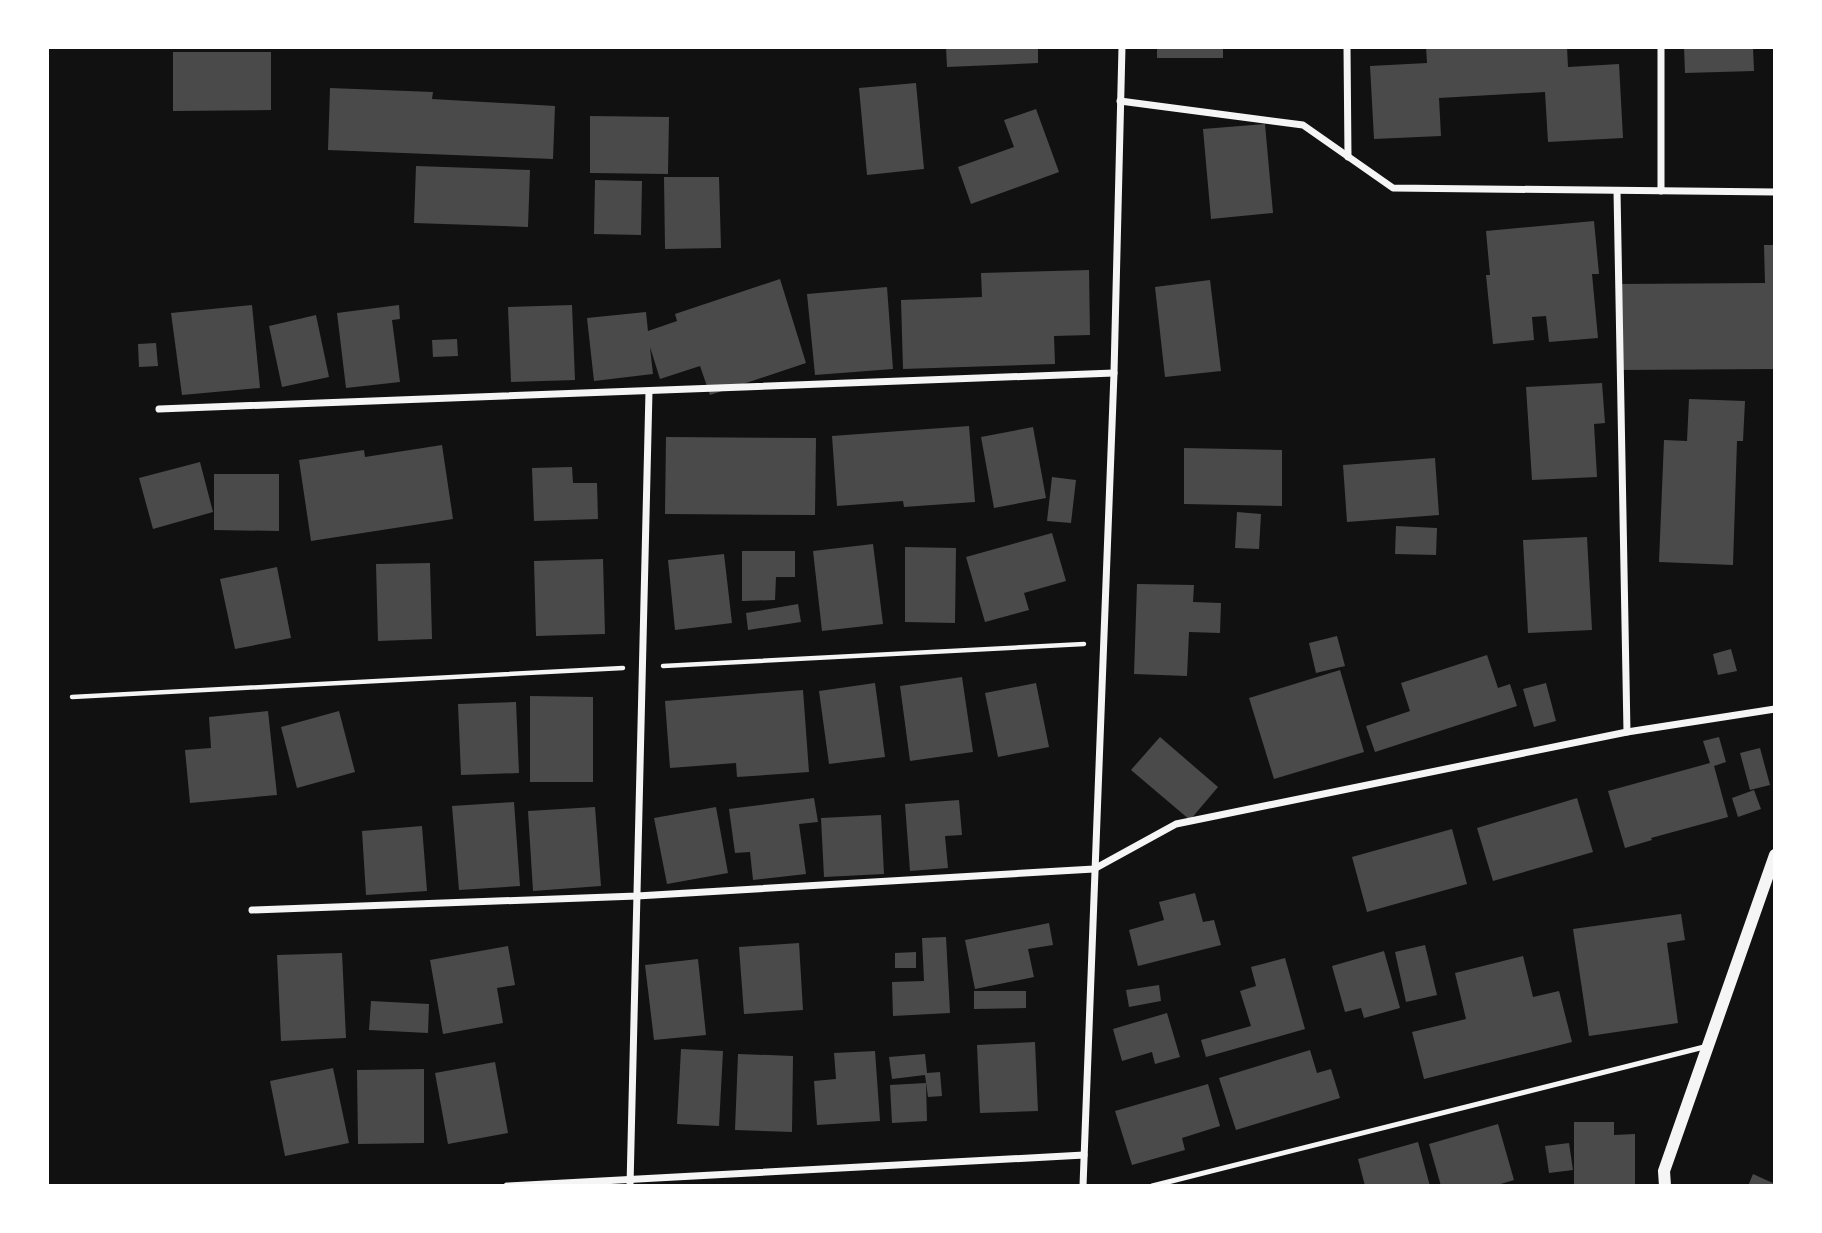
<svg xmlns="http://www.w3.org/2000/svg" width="1822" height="1233" font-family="'Alegreya Sans',sans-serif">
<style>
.building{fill:#4a4a4a}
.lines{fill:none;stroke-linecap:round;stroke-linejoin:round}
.path{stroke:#f5f5f5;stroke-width:4.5}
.service{stroke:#f5f5f5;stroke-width:5}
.minor{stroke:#f5f5f5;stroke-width:7}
.tertiary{stroke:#f5f5f5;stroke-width:12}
</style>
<rect width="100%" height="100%" fill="#111"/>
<!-- building -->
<g class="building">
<path d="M946,47h92v16l-91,4z"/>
<rect x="1157" y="47" width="66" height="11"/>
<path d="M1426,47h141l1,20 51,-3 4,74 -75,4 -3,-50 -106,6 2,38 -67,3 -4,-73 57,-3z"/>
<path d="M1684,47h69l1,24 -69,2z"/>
<path d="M173,52h98v58l-98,1z"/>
<path d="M916,83l8,86 -57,6 -8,-87z"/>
<path d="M330,88l103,4 -1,7 123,7 -2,53 -225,-9z"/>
<path d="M1036,109l23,63 -88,32 -13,-37 56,-20 -10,-27z"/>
<path d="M590,116l79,1 -1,57 -78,-1z"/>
<path d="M1265,124l8,89 -62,6 -8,-90z"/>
<path d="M416,166l114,4 -2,57 -114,-4z"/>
<path d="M664,177h55l2,71 -56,1z"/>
<path d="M595,180l47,1 -1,54 -47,-1z"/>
<path d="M1594,221l5,53h-7l6,64 -49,4 -3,-26 -14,1 2,23 -41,4 -7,-69h4l-4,-44z"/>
<path d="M1764,245h11v124l-155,1v-86l145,-1z"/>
<path d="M1089,270l1,65 -36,1 1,28 -152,5 -2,-69 81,-3 -1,-24z"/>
<path d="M780,279l26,84 -96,32 -10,-29 -40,13 -10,-32 3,27 -59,7 -7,-63 59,-6 2,19 29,-10 -2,-7z"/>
<path d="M1210,280l11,91 -56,6 -10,-90z"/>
<path d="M887,287l6,82 -78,6 -8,-81z"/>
<path d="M252,305l8,83 -78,7 -11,-82z"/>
<path d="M399,305l1,14 -8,1 8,62 -54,6 -9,-75z"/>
<path d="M572,305l3,75 -64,2 -3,-75z"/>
<path d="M316,315l13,62 -47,10 -13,-61z"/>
<path d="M457,339l1,17 -25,1 -1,-17z"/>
<path d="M156,343l2,23 -19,1 -1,-23z"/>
<path d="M1602,383l3,40 -11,1 3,53 -65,3 -6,-93z"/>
<path d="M1689,399l56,2 -2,40h-6l-4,124 -74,-3 5,-122 23,1z"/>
<path d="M969,426l6,76 -71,5 -1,-6 -66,5 -5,-70z"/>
<path d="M1033,427l13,71 -52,10 -13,-71z"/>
<path d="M666,437l150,1 -1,77 -150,-1z"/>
<path d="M442,445l11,74 -142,22 -12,-81 65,-10 1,7z"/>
<path d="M1184,448l98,2v56l-98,-2z"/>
<path d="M1435,458l4,57 -92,7 -4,-57z"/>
<path d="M200,462l13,50 -60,17 -14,-51z"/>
<path d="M572,467l1,16h24l1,36 -64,2 -2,-53z"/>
<path d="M214,474h65v57l-65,-1z"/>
<path d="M1052,477l24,3 -5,43 -24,-2z"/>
<path d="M1237,512l24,2 -2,35 -24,-1z"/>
<path d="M1396,526l41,2 -1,27 -41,-1z"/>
<path d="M1052,533l14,48 -42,12 5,17 -44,12 -19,-65z"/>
<path d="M1587,537l5,93 -64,3 -5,-93z"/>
<path d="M873,544l10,80 -61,7 -9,-80z"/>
<path d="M905,547l51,1 -1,75 -50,-1z"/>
<path d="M742,551h53v26h-19l-1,23 -33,1z"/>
<path d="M724,554l8,69 -57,7 -7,-70z"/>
<path d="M603,559l2,75 -69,2 -2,-75z"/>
<path d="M430,563l2,76 -54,2 -2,-77z"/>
<path d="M277,567l14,71 -56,11 -15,-70z"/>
<path d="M1137,584l57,1 -1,17 28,1 -1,30 -31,-1 -2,44 -53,-2z"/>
<path d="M798,604l3,18 -53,8 -2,-17z"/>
<path d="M1337,636l8,30 -29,7 -7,-30z"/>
<path d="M1731,649l6,22 -19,4 -5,-21z"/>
<path d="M1487,655l11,33 12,-4 7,22 -142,46 -9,-26 44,-15 -9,-28z"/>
<path d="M1340,670l24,82 -90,27 -25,-81z"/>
<path d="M962,677l11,75 -63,9 -10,-75z"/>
<path d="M875,683l10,74 -56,7 -10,-73z"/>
<path d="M1036,683l13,64 -51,10 -13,-64z"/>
<path d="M1546,683l10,38 -22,6 -11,-38z"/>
<path d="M803,690l6,82 -72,5 -1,-14 -66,5 -5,-67z"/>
<path d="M530,696l63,1v85h-63z"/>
<path d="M516,702l3,71 -58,2 -3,-71z"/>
<path d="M268,711l9,84 -87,8 -5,-53 26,-2 -2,-31z"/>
<path d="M339,711l16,61 -58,16 -16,-61z"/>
<path d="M1160,737l58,50 -28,33 -59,-50z"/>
<path d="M1719,737l7,25 -12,4 14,51 -77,21 1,2 -27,8 -17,-57 102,-28 -7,-22z"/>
<path d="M1760,748l10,37 -20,5 -10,-37z"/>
<path d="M1754,790l7,19 -23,8 -6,-19z"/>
<path d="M814,798l4,24 -19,2 7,50 -53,6 -3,-28 -15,1 -6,-44z"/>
<path d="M1577,798l16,54 -100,29 -16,-53z"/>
<path d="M959,800l3,35 -17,1 3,32 -38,3 -5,-67z"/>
<path d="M514,802l6,84 -61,4 -7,-84z"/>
<path d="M595,807l6,79 -68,5 -5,-80z"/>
<path d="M716,807l12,66 -61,11 -13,-66z"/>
<path d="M881,815l3,59 -60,3 -3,-59z"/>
<path d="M422,826l5,65 -61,4 -4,-64z"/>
<path d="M1452,829l15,55 -100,28 -15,-55z"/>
<path d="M1195,893l8,29 11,-2 7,25 -83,21 -9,-36 35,-10 -5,-18z"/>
<path d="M1681,914l4,26 -18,3 11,80 -89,13 -16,-107z"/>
<path d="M1049,923l4,22 -25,4 6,28 -59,12 -10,-49z"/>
<path d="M946,937l4,76 -57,3 -1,-34 32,-1 -2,-43z"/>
<path d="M799,943l4,67 -59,4 -5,-67z"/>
<path d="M1425,945l12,50 -31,7 -11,-50z"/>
<path d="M508,946l7,39 -18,3 6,35 -60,11 -13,-74z"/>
<path d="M1384,951l16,57 -36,10 -3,-10 -16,4 -13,-46z"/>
<path d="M916,952v16h-21v-15z"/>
<path d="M342,953l4,85 -65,3 -4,-86z"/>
<path d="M1523,956l10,41 26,-6 13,51 -148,37 -12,-47 54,-13 -11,-46z"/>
<path d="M1285,958l20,71 -99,28 -5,-17 50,-14 -11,-35 16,-5 -5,-19z"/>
<path d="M698,959l8,76 -52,5 -9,-75z"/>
<path d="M1159,985l2,16 -32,6 -3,-17z"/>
<path d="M974,991h52v17l-52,1z"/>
<path d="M371,1001l58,3 -1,29 -59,-3z"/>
<path d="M1167,1013l13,44 -25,7 -3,-12 -30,9 -9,-32z"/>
<path d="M1035,1042l3,69 -58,2 -3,-68z"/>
<path d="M681,1049l42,2 -4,75 -42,-2z"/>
<path d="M1310,1050l7,23 14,-4 9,29 -104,32 -17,-52z"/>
<path d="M875,1051l5,70 -63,4 -3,-44 22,-2 -2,-26z"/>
<path d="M738,1054l55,2 -1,76 -57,-2z"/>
<path d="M925,1054l2,19 13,-1 2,24 -14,1 -3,-22 -33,4 -3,-22z"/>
<path d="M495,1062l13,71 -60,11 -13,-71z"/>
<path d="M333,1068l16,75 -64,13 -15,-75z"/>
<path d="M424,1069v74l-66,1 -1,-74z"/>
<path d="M926,1083l1,38 -35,2 -2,-38z"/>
<path d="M1208,1084l12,42 -38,12 3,12 -53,15 -17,-54z"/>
<path d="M1574,1122h40v13l21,-1v52h-61z"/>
<path d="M1498,1124l16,56 -20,6h-53l-12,-42z"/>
<path d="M1418,1142l12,44h-65l-7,-27z"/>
<path d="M1569,1143l4,27 -24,3 -4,-27z"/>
<path d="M1753,1174l22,10v2h-27z"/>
</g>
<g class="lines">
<!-- path -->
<g class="path">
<path d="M663,666l421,-22"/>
<path d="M72,697l551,-29"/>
</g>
<!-- service -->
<path class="service" d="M1152,1186l556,-140"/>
<!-- minor -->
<g class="minor">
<path d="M1347,47l1,110"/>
<path d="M1661,47v144"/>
<path d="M1120,101l183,24 90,63 382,4"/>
<path d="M1617,191l10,541"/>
<path d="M159,409l955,-36"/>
<path d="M252,910l385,-14 457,-27 82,-45 451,-92 148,-23"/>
<path d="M507,1186l577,-31"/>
<path d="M630,1186l19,-795"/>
<path d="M1083,1186l31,-813 8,-326"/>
</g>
<!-- tertiary -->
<path class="tertiary" d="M1665,1186l-1,-15 111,-316"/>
</g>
<!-- border -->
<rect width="1822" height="1233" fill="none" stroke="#ffffff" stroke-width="98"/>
</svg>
